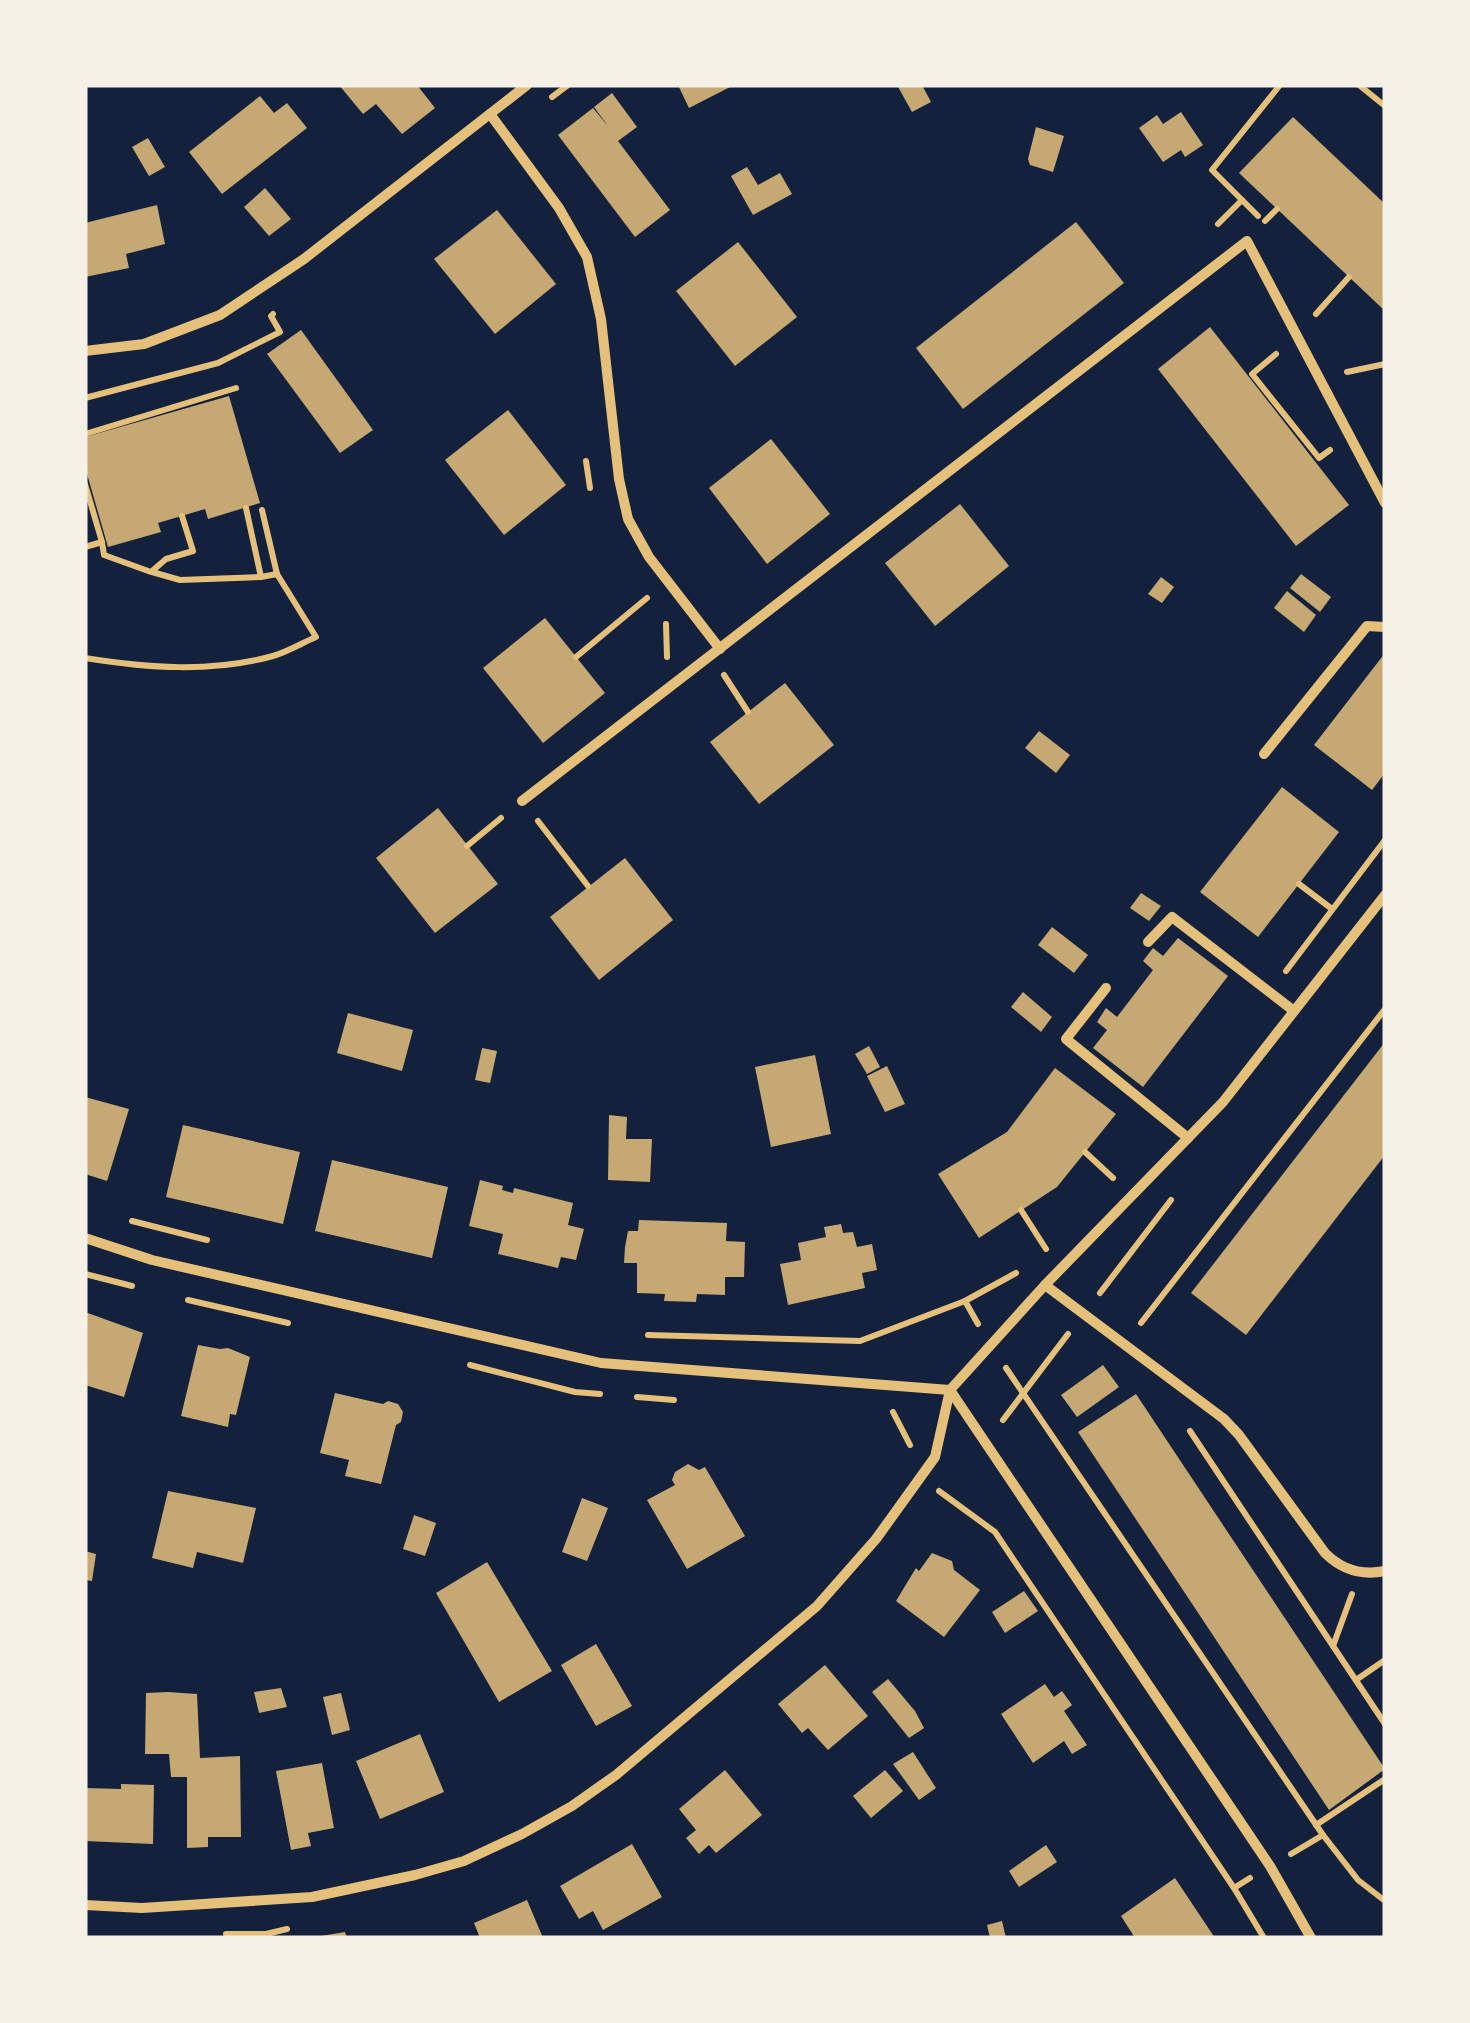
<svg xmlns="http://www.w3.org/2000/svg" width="1470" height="2023" font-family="'Crimson Pro',serif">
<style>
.building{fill:#c6a872}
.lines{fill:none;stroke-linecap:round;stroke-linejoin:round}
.path{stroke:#e5c07b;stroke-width:6}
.minor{stroke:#e5c07b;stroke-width:10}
</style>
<rect width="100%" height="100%" fill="#14213d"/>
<!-- building -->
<g class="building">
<path d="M339,85h78l18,23 -33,26 -26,-30 -13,10z"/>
<path d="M678,85h56l-45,23z"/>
<path d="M897,85h25l9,17 -19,10z"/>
<path d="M612,93l25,34 -19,14 52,69 -35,27 -77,-102 35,-27 15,18 -14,-19z"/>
<path d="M260,96l14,17 13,-10 20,25 -85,66 -33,-42z"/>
<path d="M1181,112l22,33 -18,12 -4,-7 -18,12 -24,-34 18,-13 6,9z"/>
<path d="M1293,117l92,87v107l-146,-138z"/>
<path d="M1036,127l28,9 -11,36 -23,-7 -2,-6z"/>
<path d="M148,138l17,29 -16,9 -17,-29z"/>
<path d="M747,167l11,18 22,-12 12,21 -39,21 -22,-39z"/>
<path d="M265,188l26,31 -22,17 -25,-29z"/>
<path d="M157,205l8,39 -39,10 3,14 -44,9v-54z"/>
<path d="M497,210l59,74 -61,50 -61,-75z"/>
<path d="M1076,222l48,61 -161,126 -47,-61z"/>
<path d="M738,242l59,75 -62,49 -59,-75z"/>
<path d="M1210,327l139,178 -53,41 -138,-177z"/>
<path d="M301,330l72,100 -33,23 -73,-99z"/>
<path d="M229,396l31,107 -52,16 -3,-10 -47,14 3,9 -53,15 -23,-80v-30z"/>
<path d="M508,410l58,75 -62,50 -59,-75z"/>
<path d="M771,439l59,75 -63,50 -58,-76z"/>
<path d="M960,504l49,62 -74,60 -50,-63z"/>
<path d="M1301,574l30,23 -11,15 -30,-24z"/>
<path d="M1161,577l13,10 -12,16 -14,-9z"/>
<path d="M1287,591l29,24 -12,17 -30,-24z"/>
<path d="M545,618l60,75 -62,50 -60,-75z"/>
<path d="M1385,653v120l-13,17 -58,-45z"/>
<path d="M785,683l49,62 -75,59 -49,-62z"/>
<path d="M1039,731l31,24 -14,18 -31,-25z"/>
<path d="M1282,787l57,45 -81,105 -58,-45z"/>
<path d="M438,808l60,76 -63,49 -59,-75z"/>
<path d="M625,858l48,62 -74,60 -49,-63z"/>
<path d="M1141,893l20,13 -12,15 -19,-13z"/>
<path d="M1052,927l36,28 -14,18 -36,-28z"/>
<path d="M1178,938l50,38 -85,111 -50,-39 14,-18 -10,-8 9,-14 11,9 36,-47 -10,-9 10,-13 10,8z"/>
<path d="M1023,992l29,25 -11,15 -30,-25z"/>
<path d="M348,1013l65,17 -11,41 -65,-18z"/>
<path d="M1385,1042v113l-139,180 -55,-42z"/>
<path d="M869,1046l11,21 -13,7 -12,-20z"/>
<path d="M482,1048l15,3 -7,32 -15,-3z"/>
<path d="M815,1055l16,79 -60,13 -16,-80z"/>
<path d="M887,1066l18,38 -20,8 -18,-36z"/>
<path d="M1055,1068l61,46 -59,73 -78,51 -41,-64 69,-42z"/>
<path d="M85,1097l44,12 -22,72 -22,-7z"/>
<path d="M609,1115l18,2 -1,22h26l-2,43 -42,-2z"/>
<path d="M183,1125l117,27 -17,72 -117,-27z"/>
<path d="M332,1160l116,27 -16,71 -117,-27z"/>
<path d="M480,1180l23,6 -1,4 11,3 1,-5 59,15 -5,22 16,4 -8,31 -15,-3 -3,11 -60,-14 5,-20 -34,-8z"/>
<path d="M639,1220l88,3 -1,18 19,1 -1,35h-19v18l-28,-1 -1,8 -32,-1 1,-7 -28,-1v-30h-13l1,-16 3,-16h10z"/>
<path d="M841,1224l2,9 10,-1 4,15 15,-3 5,26 -15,3 3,15 -77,17 -8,-41 21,-4 -3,-17 28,-6 -2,-10z"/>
<path d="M85,1312l58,21 -19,64 -39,-12z"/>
<path d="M198,1345l22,4 8,-1 22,9 -14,58 -6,-1 -2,13 -47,-11z"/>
<path d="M1103,1365l16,22 -42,30 -16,-22z"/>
<path d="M335,1393l48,11 5,-3 10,3 5,8 -2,10 -5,3 -15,59 -36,-8 4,-16 -29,-7z"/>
<path d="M1136,1394l249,375 -56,41 -251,-378z"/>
<path d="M688,1464l11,6 6,-3 40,69 -58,33 -40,-69 28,-15 -3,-5 3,-8z"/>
<path d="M168,1491l88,17 -13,55 -46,-11 -4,16 -41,-10z"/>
<path d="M582,1498l26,10 -21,53 -25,-9z"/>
<path d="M414,1515l22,8 -11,33 -22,-7z"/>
<path d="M85,1551l11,3 -4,27 -7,-1z"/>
<path d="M932,1553l20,8 2,9 26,20 -36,47 -48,-36 20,-33 3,3z"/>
<path d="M487,1562l65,109 -53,31 -63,-109z"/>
<path d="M1024,1591l14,20 -33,22 -13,-21z"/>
<path d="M596,1644l36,62 -36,20 -35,-61z"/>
<path d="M825,1665l43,51 -40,34 -20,-22 -6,5 -24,-29z"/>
<path d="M888,1679l27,32 9,17 -15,10 -37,-46z"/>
<path d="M1045,1684l9,13 8,-6 10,14 -8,6 23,34 -15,9 -8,-13 -31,22 -32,-49z"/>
<path d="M281,1688l6,19 -28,6 -5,-21z"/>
<path d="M168,1692l29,2 3,64 40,-2 1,81h-33v10l-21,1v-71h-16l-2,-23h-24l1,-61z"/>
<path d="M341,1693l9,37 -18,5 -9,-38z"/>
<path d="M420,1734l24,58 -64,27 -24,-58z"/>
<path d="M913,1752l23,36 -17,12 -26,-36z"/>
<path d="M322,1763l12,65 -26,5 3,13 -20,4 -15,-79z"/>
<path d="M725,1770l37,45 -46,38 -7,-8 -10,9 -13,-16 10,-8 -17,-21z"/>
<path d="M885,1770l18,21 -32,27 -18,-22z"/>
<path d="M121,1784l33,1 -1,59 -68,-3v-53l36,1z"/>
<path d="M632,1844l30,53 -59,33 -10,-19 -14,8 -19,-33z"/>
<path d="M1046,1845l11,17 -38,25 -10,-16z"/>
<path d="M1175,1878l40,60h-80l-14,-22z"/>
<path d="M527,1900l16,38h-63l-6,-15z"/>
<path d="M1002,1921l4,17h-16l-3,-13z"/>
<path d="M345,1932l2,6h-26v-2z"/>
</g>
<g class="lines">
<!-- path -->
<g class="path">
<path d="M1359,85l26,21"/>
<path d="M552,97l16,-12"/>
<path d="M1258,216l-46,-46 68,-85"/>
<path d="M1265,221l12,-12"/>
<path d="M1218,224l24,-24"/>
<path d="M1316,314l33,-37"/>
<path d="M1276,354l-24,20 67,84 11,-8"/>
<path d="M1347,372l38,-8"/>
<path d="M85,398l133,-35 62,-31 -9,-16 2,-2"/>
<path d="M85,434l151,-46"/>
<path d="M586,461l4,27"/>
<path d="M85,484l17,58 -17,5"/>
<path d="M262,510l15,64"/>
<path d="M102,542l2,13 47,17 15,-13 27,-8 -11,-35"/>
<path d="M152,572l28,8 81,-3"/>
<path d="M666,624l1,33"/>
<path d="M576,657l71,-59"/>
<path d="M85,658c62,10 126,15 188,-2 14,-4 29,-13 43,-19l-39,-63 -16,3 -15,-69"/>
<path d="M724,675l24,37"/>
<path d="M538,821l50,65"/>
<path d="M467,846l34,-28"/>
<path d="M1299,884l33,25"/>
<path d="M1286,971l99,-131"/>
<path d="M1085,1152l28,26"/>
<path d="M1021,1210l25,39"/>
<path d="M132,1221l75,19"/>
<path d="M85,1274l47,12"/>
<path d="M1100,1293l71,-93"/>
<path d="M188,1300l100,23"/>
<path d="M965,1301l13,23"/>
<path d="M1141,1323l244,-314"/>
<path d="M648,1335l212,6 105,-40 51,-28"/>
<path d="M470,1365l105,27 25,2"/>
<path d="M1006,1368l317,467"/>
<path d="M637,1397l37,3"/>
<path d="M893,1412l17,33"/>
<path d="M1003,1420l65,-86"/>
<path d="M1190,1431l143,215"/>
<path d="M939,1491l56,41 239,356"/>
<path d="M1352,1594l-19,52 52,78"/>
<path d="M1356,1680l29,-20"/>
<path d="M1316,1825l69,-46"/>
<path d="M1291,1854l32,-19 35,45 27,21"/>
<path d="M1250,1878l-16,10 30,50"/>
<path d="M226,1934h40l21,-5"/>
</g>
<!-- minor -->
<g class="minor">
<path d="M490,114l69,94 28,49 14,62 18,160 9,40 21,38 71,92"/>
<path d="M85,351l59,-7 76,-29 84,-56 223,-174"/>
<path d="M1264,754l103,-128 18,1"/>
<path d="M522,801l725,-560 138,262"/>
<path d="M1148,942l24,-25 122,94"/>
<path d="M1106,988l-40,51 122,99"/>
<path d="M85,1238l67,22 449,103 349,27"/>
<path d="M1045,1285l179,134 15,16 86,118c17,17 36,23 60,18"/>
<path d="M950,1390l320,476 41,72"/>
<path d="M85,1905l57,3 170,-11 103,-22 49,-14 58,-27 50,-28 44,-31 201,-169 59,-67 59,-82 15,-67 95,-105 178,-183 162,-207"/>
</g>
</g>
<!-- border -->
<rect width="1470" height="2023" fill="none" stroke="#f6f1e7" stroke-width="175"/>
</svg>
